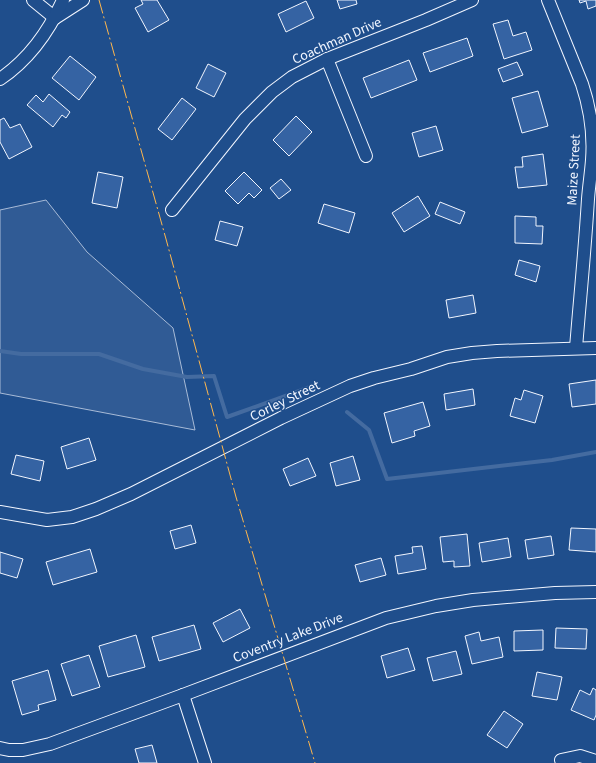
<svg xmlns="http://www.w3.org/2000/svg" width="596" height="763" font-family="'Source Sans 3',sans-serif">
<style>
.green{fill:#305b95;stroke:#a8bbd7}
.lines{fill:none;stroke-linecap:round;stroke-linejoin:round}
.stream{stroke:#446ba0;stroke-width:4}
.building{fill:#3563a3;stroke:#f2f6ff}
.minor-casing{stroke:#f2f6ff;stroke-width:14}
.minor{stroke:#1f4e8c;stroke-width:12}
.power{stroke:#ffb74d;stroke-width:1;stroke-dasharray:14 3 2 3;stroke-linecap:butt}
.labels{text-anchor:middle;dominant-baseline:central;stroke-width:3;stroke-linejoin:round;paint-order:stroke}
.street-label{font-size:14px;fill:#f2f6ff;stroke:#1f4e8c}
</style>
<rect width="100%" height="100%" fill="#1f4e8c"/>
<!-- green -->
<path class="green" d="M46,200l41,52 86,76 22,102 -195,-37v-183z"/>
<g class="lines">
<!-- stream -->
<g class="stream">
<path d="M0,351l21,3h78l44,15 44,8 27,-1 13,41 86,-31"/>
<path d="M347,412l22,18 18,49 165,-19 44,-8"/>
</g>
</g>
<!-- building -->
<g class="building">
<path d="M141,0h16l12,20 -21,12 -13,-24 8,-4z"/>
<path d="M337,0h19l1,4 -17,5z"/>
<path d="M579,0h17v6l-8,3 -2,-8 -6,2z"/>
<path d="M306,1l8,17 -28,14 -8,-18z"/>
<path d="M508,20l5,16 13,-4 6,18 -28,9 -11,-35z"/>
<path d="M467,38l6,18 -43,16 -7,-19z"/>
<path d="M70,56l26,21 -17,23 -27,-22z"/>
<path d="M409,60l8,20 -46,18 -8,-20z"/>
<path d="M517,62l6,13 -20,7 -5,-13z"/>
<path d="M208,64l18,9 -12,24 -18,-9z"/>
<path d="M538,91l10,35 -26,7 -10,-35z"/>
<path d="M49,94l21,18 -4,6 -4,-3 -9,12 -26,-22 9,-10 7,7z"/>
<path d="M182,98l14,11 -24,31 -14,-11z"/>
<path d="M296,116l16,16 -23,24 -16,-16z"/>
<path d="M4,118l6,10 10,-4 12,23 -23,12 -9,-17v-22z"/>
<path d="M436,126l7,24 -24,7 -7,-24z"/>
<path d="M543,154l4,31 -29,3 -3,-21h8l-1,-10z"/>
<path d="M98,172l25,5 -6,31 -25,-5z"/>
<path d="M244,172l18,18 -8,8 -5,-5 -11,11 -13,-13z"/>
<path d="M281,179l10,11 -12,9 -9,-11z"/>
<path d="M418,196l12,20 -26,16 -12,-19z"/>
<path d="M440,202l25,10 -5,12 -25,-10z"/>
<path d="M324,204l31,9 -6,20 -31,-10z"/>
<path d="M515,216l21,1v9h7l-1,18 -27,-1z"/>
<path d="M220,221l23,6 -6,19 -22,-6z"/>
<path d="M519,260l21,6 -4,16 -21,-7z"/>
<path d="M473,295l3,18 -27,5 -3,-18z"/>
<path d="M596,380v24l-24,3 -3,-23z"/>
<path d="M473,389l2,16 -29,5 -2,-16z"/>
<path d="M524,390l19,6 -8,27 -25,-7 5,-18 6,2z"/>
<path d="M423,402l7,24 -16,5 1,5 -23,7 -8,-30z"/>
<path d="M89,438l7,22 -29,9 -6,-22z"/>
<path d="M16,455l28,6 -4,20 -29,-7z"/>
<path d="M353,456l7,24 -24,6 -6,-23z"/>
<path d="M308,458l8,18 -26,10 -7,-17z"/>
<path d="M191,525l5,18 -21,6 -5,-18z"/>
<path d="M571,528l25,1v23l-27,-2z"/>
<path d="M467,534l3,32 -16,1v-6l-11,1 -3,-25z"/>
<path d="M551,536l3,19 -26,4 -3,-19z"/>
<path d="M508,538l3,19 -29,5 -3,-19z"/>
<path d="M422,546l4,23 -28,5 -3,-18 18,-3 -1,-6z"/>
<path d="M90,549l7,23 -44,13 -7,-23z"/>
<path d="M0,552l23,7 -6,19 -17,-5z"/>
<path d="M381,558l5,17 -26,7 -5,-17z"/>
<path d="M240,609l10,19 -27,14 -10,-19z"/>
<path d="M194,625l7,24 -42,12 -7,-24z"/>
<path d="M556,628l31,1 -1,20 -31,-1z"/>
<path d="M543,630v20l-29,1v-20z"/>
<path d="M479,632l2,9 18,-4 4,20 -31,7 -7,-28z"/>
<path d="M136,635l9,32 -37,10 -9,-31z"/>
<path d="M408,648l7,22 -28,8 -6,-22z"/>
<path d="M456,651l6,23 -29,7 -6,-23z"/>
<path d="M89,655l11,32 -28,9 -11,-32z"/>
<path d="M48,670l8,30 -18,5 1,5 -17,5 -10,-34z"/>
<path d="M537,672l25,5 -5,23 -25,-4z"/>
<path d="M593,688l3,2v25l-2,5 -23,-10 9,-20 10,5z"/>
<path d="M504,711l19,13 -16,24 -20,-13z"/>
<path d="M152,745l5,18h-18l-4,-14z"/>
</g>
<g class="lines">
<defs>
<g id="minor">
<path d="M33,0l22,18"/>
<path d="M548,0l34,84c8,24 12,50 10,76 -1,13 -3,26 -4,39 -3,50 -8,99 -12,149"/>
<path d="M55,18l28,-18"/>
<path d="M327,59l39,97"/>
<path d="M0,79c28,-19 49,-48 63,-79"/>
<path d="M172,210l73,-91 27,-27 20,-15 35,-18 99,-39 46,-20"/>
<path d="M0,512l47,8 25,-3 24,-8 35,-15 150,-76 69,-32 24,-8 37,-9 36,-12 25,-4 25,-2 99,-3"/>
<path d="M183,695l22,68"/>
<path d="M0,748l9,2h14l27,-6 133,-49 203,-77 50,-12 37,-6 82,-7 41,-1"/>
<path d="M561,760l19,-4 16,5"/>
</g>
</defs>
<!-- minor casing -->
<use href="#minor" class="minor-casing"/>
<!-- minor -->
<use href="#minor" class="minor"/>
<!-- power -->
<path class="power" d="M99,0l67,239 70,258 79,266"/>
</g>
<g class="labels">
<!-- street labels -->
<g class="street-label">
<text transform="translate(337 41) rotate(-24)">Coachman Drive</text>
<text transform="translate(574 170) rotate(-87)">Maize Street</text>
<text transform="translate(285 401) rotate(-26)">Corley Street</text>
<text transform="translate(288 638) rotate(-21)">Coventry Lake Drive</text>
</g>
</g>
</svg>
